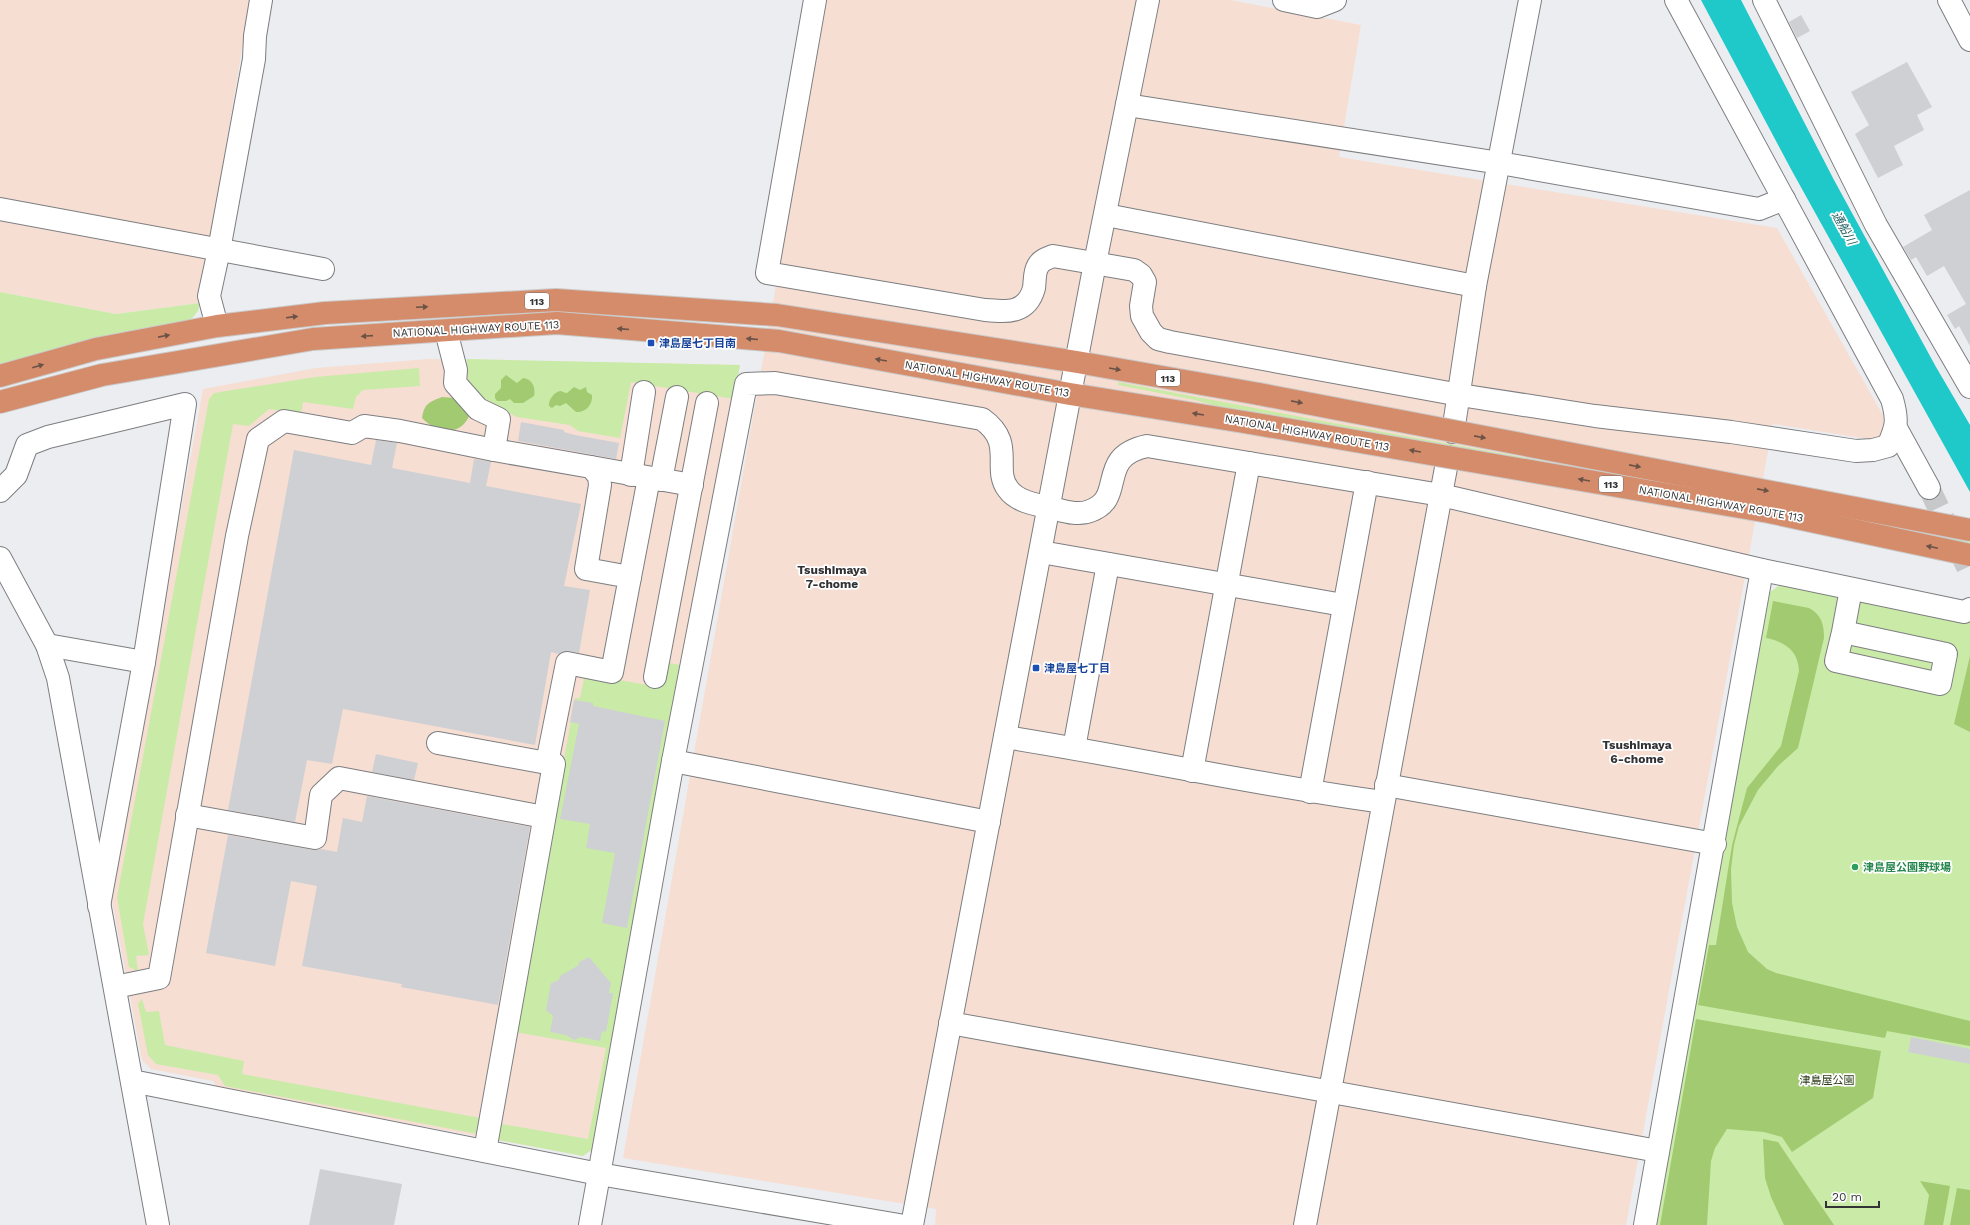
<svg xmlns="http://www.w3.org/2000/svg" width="1970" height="1225" font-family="'Work Sans','Noto Sans JP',sans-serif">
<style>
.industrial{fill:#f6ded3}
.green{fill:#caeba7}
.forest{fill:#a1ca71}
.water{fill:#1fc8c9}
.building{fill:#cfd0d4}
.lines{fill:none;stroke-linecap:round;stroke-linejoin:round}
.minor-tunnel{stroke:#c7c8ca;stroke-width:22;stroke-dasharray:22 11;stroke-linecap:butt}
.minor-casing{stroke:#7d7e81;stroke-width:24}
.highway-casing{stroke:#cacaca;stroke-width:24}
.minor{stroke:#fff;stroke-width:22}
.highway{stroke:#d58c6b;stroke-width:22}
.highway-bridge-casing{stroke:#cacaca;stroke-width:24;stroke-linecap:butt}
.highway-bridge{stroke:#d58c6b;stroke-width:22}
.oneway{fill:#6b5247}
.transit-dot{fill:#1a4fb4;stroke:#fff;stroke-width:1.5}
.leisure-dot{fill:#2e9e5b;stroke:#fff;stroke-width:1.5}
.labels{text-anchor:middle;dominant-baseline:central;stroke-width:3.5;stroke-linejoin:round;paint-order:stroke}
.shield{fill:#fff;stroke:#707071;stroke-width:1}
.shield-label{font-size:10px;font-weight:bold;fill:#323334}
.street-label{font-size:11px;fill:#323334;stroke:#fff}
.transit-label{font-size:11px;font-weight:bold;fill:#164399;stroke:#fff;text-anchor:start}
.leisure-label{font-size:11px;font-weight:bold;fill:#27864d;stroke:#fff;text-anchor:start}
.park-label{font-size:11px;fill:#2d3d18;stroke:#fff}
.water-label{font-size:12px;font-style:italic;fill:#236060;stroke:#fff}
.neighbourhood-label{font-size:12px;font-weight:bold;fill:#323235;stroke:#fff}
</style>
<rect width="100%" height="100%" fill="#ecedf0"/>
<!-- industrial -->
<g class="industrial">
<path d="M0,0h250l-50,303 -84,11 -116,-22z"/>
<path d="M826,0h405l130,25 -22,132 438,71 107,189 -4,24 -107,-17 -147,801h-691l1,-16 -313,-51z"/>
<path d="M428,359l312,6 -143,781 -14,10 -366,-68 -4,-7 -62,-12 -9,-9 -31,-164 92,-507 113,-21z"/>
</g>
<!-- green -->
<g class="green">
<path d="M0,292l116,22 84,-11 -2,8 -9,11 -189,43z"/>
<path d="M467,359l273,6 -6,34 -103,-17 -11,56 -42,-7 -8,-6 -53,-8c-7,-3 -12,-8 -19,-11 -24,-13 -33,-17 -31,-47z"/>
<path d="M419,368l1,18 -57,4 -7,7 -3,12 -50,-7 -2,12 -32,-5 -20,17 -16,-2 -90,500 6,31 -13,1 2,15 -9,-4 -12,-70 92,-498 5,-6 101,-16z"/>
<path d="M1118,382l221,42 631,114v6l-711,-126 -64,-18 -77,-15z"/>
<path d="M1783,583l187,39v603h-316l116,-633z"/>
<path d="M664,662l21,4 -88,480 -14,10 -90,-17 3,-16 92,16 18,-91 -91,-16 60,-334h5l5,-24 74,13z"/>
<path d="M142,999l4,13 13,-1 6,34 79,16 -2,13 244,45 -3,16 -258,-49 -7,-11 -62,-11 -8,-9 -10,-51z"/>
</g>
<!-- forest -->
<g class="forest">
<path d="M506,375l11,8 6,-5c9,1 13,9 11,18l-11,7h-9l-4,-4 -4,2h-9l-2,-3v-4l6,-6v-8z"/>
<path d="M574,387l6,3 6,-3 1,5 5,3c1,9 -6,18 -16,17l-10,-9 -6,3 -4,-1 -4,3 -3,-2c-1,-5 5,-15 12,-15 2,1 4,2 6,2z"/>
<path d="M442,397l12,1 16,16c-9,23 -33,20 -48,4 2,-14 7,-16 20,-21z"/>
<path d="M1773,601l36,7c13,7 15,17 15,30l-26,110 -20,18 -20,24 -19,36 -5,19 -3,24 1,34 5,24 11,25 19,17 9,4 194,48v25l-83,-15 -2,7 -187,-33 11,-60h7l16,-100 15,-57 34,-42 18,-75c-1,-21 -14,-29 -33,-33z"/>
<path d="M1970,656v76l-16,-8z"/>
<path d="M1696,1019l185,32 -8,47 -81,54 -10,-15 -18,-5 -37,-3 -12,19 -4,13 -4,64h-47z"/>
<path d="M1763,1139l15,3 56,83h-50l-13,-28 -6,-19z"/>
<path d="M1920,1181l30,5 -7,39h-19l5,-30z"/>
<path d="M1957,1188l13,2v35h-20z"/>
</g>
<!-- water -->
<path class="water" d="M1701,0h40l93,180 102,187 34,58v67l-178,-321z"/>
<!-- building -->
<g class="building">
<path d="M1801,15l9,16 -13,7 -8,-16z"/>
<path d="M1907,62l25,45 -15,8 7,15 -30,16 9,19 -25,13 -23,-44 14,-9 -18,-33z"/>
<path d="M1970,190v156l-11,-20 -4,3 -8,-14 19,-11 -22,-38 -17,10 -11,-19 -5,3 -8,-13 29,-17 -8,-15z"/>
<path d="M521,422l43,8v2l11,3 44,8 -3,16 -98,-18z"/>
<path d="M376,440l21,3 -5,25 78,15 4,-24 13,2 4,1 -5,24 95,18 -17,82 26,4 -11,63 -10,-2 -10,3 -8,-2 -16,93 -192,-36 -11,55 -25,-4 -12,62 -67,-12 66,-360 77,15z"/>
<path d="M574,700l19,3v3l72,15 -38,207 -25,-5 13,-70 -29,-5 4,-24 -30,-5 19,-95 -9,-2z"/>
<path d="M376,754l42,9 -4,17 -42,-8z"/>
<path d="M367,796l163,31 -32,178 -97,-18 1,-3 -100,-18 15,-80 -26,-5 -16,85 -69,-13 22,-118 85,15 8,-1 16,3 6,-34 19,4z"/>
<path d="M589,957l22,26 -2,10h4l-7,39 -4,-1 -2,10 -19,-4 -7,3 -8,-5 -16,-3 3,-16 -7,-6 5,-27 8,-3 1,-4 19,-11v-3z"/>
<path d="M1911,1037l59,12v15l-62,-12z"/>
<path d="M320,1169l82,15 -8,41h-85z"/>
</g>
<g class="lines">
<!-- minor-tunnel -->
<path class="minor-tunnel" d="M1929,488l41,85"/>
<defs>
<g id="minor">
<path d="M815,0l-48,273 218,37c22,2 42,4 49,-22 1,-6 0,-16 4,-22 3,-6 10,-8 15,-10l81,14 7,5 4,7 -4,24 1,10 9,16 7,7 12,3 290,53 135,21 136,16 125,19 17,-1 15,-4c9,-20 10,-26 4,-47l-216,-399"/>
<path d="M1284,0l33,7 18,-7"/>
<path d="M1764,0l112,225 94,162"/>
<path d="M1949,0l21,40"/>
<path d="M1127,105l373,58 259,46 25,-10"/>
<path d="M0,209l323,60"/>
<path d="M1106,215l369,71"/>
<path d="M217,326l-8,-30 10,-46 35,-191 1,-23 6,-36"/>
<path d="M446,331l10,39 -1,13 23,26 21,10 -5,31"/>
<path d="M1896,428l33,60"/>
<path d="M1453,432l22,-146 55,-286"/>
<path d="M591,467l101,18"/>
<path d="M631,475l13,-83"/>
<path d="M661,480l16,-83"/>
<path d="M0,491l16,-16 11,-30 21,-8 137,-33 -41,258 -45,244"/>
<path d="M1041,552l302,53"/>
<path d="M0,558l47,87 11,33 100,547"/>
<path d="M630,577l19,-99"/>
<path d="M1843,632l-7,29 104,23 6,-30 -103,-22 8,-43"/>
<path d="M47,645l97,17"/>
<path d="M655,677l52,-274"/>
<path d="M1005,737c127,20 251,48 378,65"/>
<path d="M438,743l109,20"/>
<path d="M1074,748l34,-184"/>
<path d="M673,761l316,61"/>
<path d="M1192,771l57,-308"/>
<path d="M1386,785l329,59"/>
<path d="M1310,792l57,-310"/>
<path d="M187,815l128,23 6,-43 18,-17 205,39"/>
<path d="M115,987l44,-9 78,-442 21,-97 26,-18 68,12 12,-7 36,5 94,19 97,17 8,9 1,9 -14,84 44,8 -18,95 -45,-9 -20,100 7,1 -69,387"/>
<path d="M950,1023l708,128"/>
<path d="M132,1081l467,93 300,51"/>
<path d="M590,1225l83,-464 73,-377 29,-1 207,36c34,24 10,49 26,70 9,13 30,16 44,19 12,3 26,8 38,3 37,-13 5,-54 57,-65l294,49 321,75 202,42 6,-3"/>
<path d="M912,1225l183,-962 53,-263"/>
<path d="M1305,1225l143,-768"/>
<path d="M1645,1225l117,-655"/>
</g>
<g id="highway">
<path d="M0,376l96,-27 121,-23 108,-13 231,-13 221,15 300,47 182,32"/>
<path d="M0,402l102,-27 211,-36 244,-16 222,18 291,53 180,29"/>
</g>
</defs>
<!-- minor casing -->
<use href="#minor" class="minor-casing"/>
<!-- highway casing -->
<use href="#highway" class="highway-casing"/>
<!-- minor -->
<use href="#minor" class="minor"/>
<!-- highway -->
<use href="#highway" class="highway"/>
<defs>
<g id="highway-bridge">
<path d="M1259,394l711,136"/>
<path d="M1250,423l519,89 201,43"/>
</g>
</defs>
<!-- highway-bridge casing -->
<use href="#highway-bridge" class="highway-bridge-casing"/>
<!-- highway-bridge -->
<use href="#highway-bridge" class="highway-bridge"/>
</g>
<!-- one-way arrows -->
<defs><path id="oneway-solid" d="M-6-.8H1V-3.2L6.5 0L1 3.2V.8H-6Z"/></defs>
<g class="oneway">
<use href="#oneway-solid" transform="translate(422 307) rotate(-3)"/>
<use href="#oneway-solid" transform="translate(292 317) rotate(-7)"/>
<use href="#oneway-solid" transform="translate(623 329) rotate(-175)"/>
<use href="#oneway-solid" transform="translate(164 336) rotate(-11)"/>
<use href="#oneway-solid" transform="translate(367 336) rotate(176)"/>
<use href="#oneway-solid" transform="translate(752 339) rotate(-175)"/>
<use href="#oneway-solid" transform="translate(881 360) rotate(-170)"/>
<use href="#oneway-solid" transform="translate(38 366) rotate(-16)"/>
<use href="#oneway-solid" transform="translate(1115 369) rotate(10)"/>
<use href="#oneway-solid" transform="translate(1297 402) rotate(11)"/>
<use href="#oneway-solid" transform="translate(1198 414) rotate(-171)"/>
<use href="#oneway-solid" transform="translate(1480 437) rotate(11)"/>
<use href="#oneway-solid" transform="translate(1415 451) rotate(-170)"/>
<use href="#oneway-solid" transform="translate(1635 466) rotate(11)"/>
<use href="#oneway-solid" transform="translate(1584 480) rotate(-170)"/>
<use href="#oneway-solid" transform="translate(1763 490) rotate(11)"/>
<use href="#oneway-solid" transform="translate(1932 547) rotate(-168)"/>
</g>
<!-- markers -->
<g class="transit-dot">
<rect x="647" y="339" width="8" height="8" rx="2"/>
<rect x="1032" y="664" width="8" height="8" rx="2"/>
</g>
<circle class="leisure-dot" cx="1855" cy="867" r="4"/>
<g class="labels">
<!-- shield labels -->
<g class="shield">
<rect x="525" y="293" width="24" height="16" rx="3"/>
<rect x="1156" y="370" width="24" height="16" rx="3"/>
<rect x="1599" y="476" width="24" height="16" rx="3"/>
</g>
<g class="shield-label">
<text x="537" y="301">113</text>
<text x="1168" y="378">113</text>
<text x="1611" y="484">113</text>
</g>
<!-- street labels -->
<g class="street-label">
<text transform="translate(476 329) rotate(-3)">NATIONAL HIGHWAY ROUTE 113</text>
<text transform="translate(987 379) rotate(10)">NATIONAL HIGHWAY ROUTE 113</text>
<text transform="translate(1307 433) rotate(10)">NATIONAL HIGHWAY ROUTE 113</text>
<text transform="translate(1721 504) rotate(10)">NATIONAL HIGHWAY ROUTE 113</text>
</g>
<!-- transit labels -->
<g class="transit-label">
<text x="659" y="343">津島屋七丁目南</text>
<text x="1044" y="668">津島屋七丁目</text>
</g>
<!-- leisure labels -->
<g class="leisure-label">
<text x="1863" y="867">津島屋公園野球場</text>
</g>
<!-- park labels -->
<g class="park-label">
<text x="1827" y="1080">津島屋公園</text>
</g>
<!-- water labels -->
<g class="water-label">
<text transform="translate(1844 228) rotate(61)">通船川</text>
</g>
<!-- neighbourhood labels -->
<g class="neighbourhood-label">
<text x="832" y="570">Tsushimaya<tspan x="832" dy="14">7-chome</tspan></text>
<text x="1637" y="745">Tsushimaya<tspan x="1637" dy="14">6-chome</tspan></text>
</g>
</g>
<!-- scale -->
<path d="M1826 1201v6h53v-6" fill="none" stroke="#323334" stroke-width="2"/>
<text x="1832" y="1201" font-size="12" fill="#323334" stroke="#ffffff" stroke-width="3" paint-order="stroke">20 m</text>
</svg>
